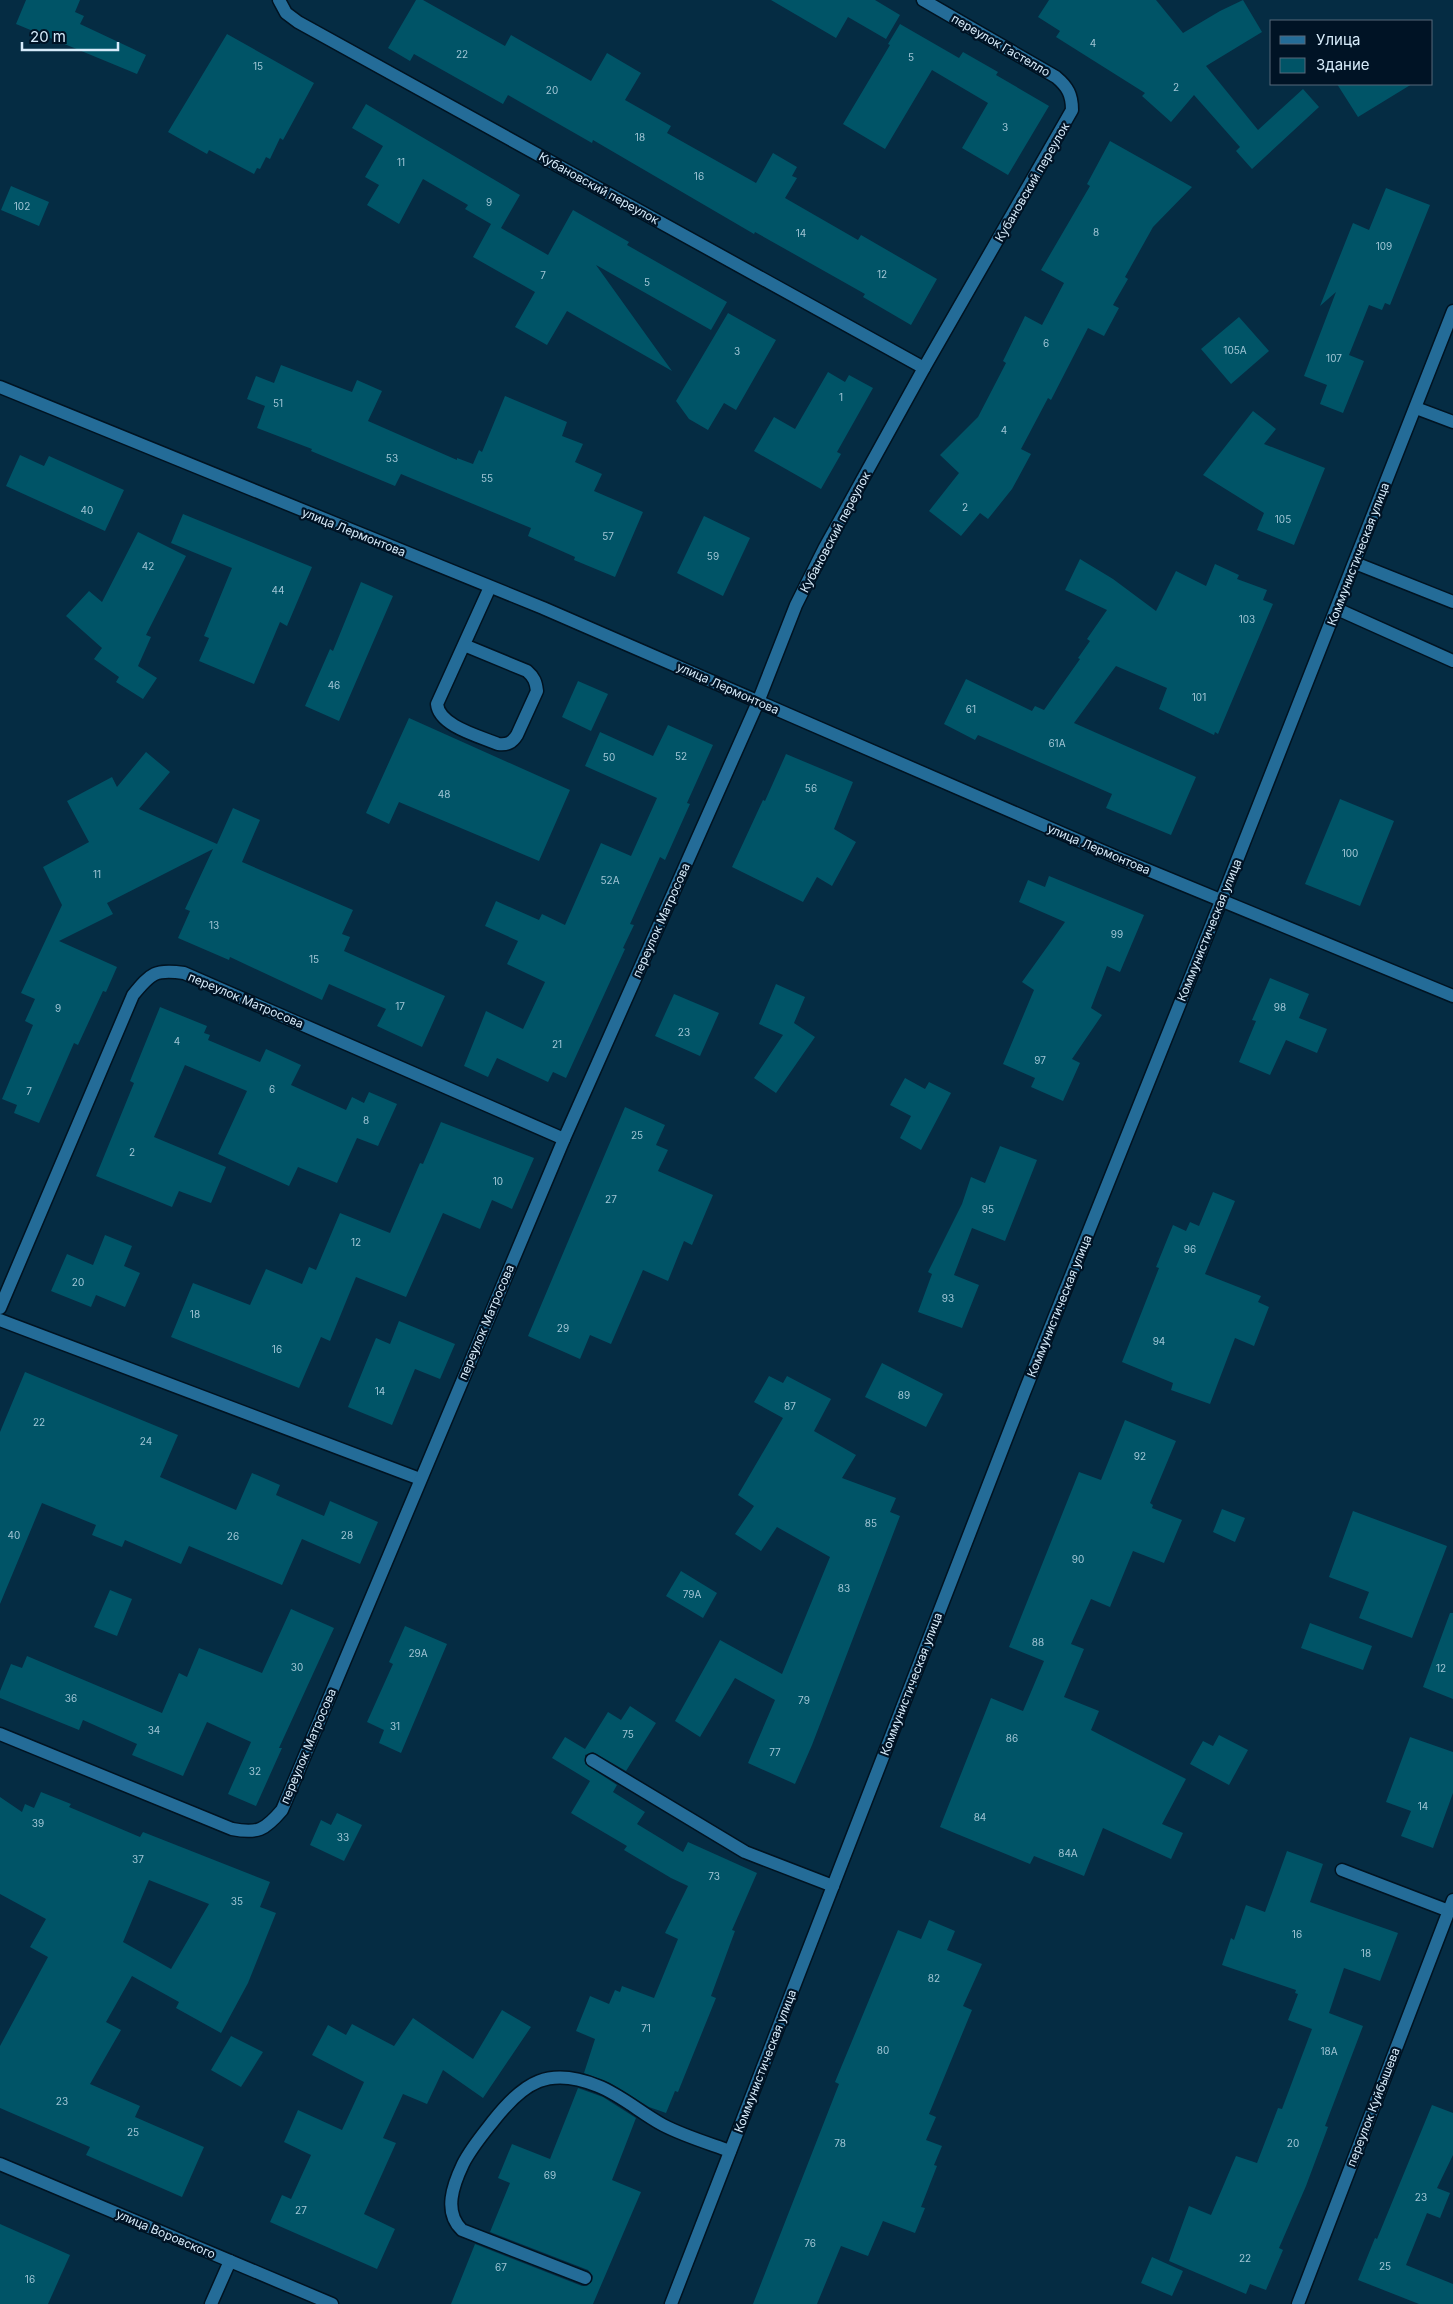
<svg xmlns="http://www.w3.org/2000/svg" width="1453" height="2304" font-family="Inter,sans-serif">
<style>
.building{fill:#005467;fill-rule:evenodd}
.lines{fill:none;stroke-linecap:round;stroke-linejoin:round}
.service-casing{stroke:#011321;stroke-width:15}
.minor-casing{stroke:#011321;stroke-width:15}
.tertiary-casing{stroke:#011321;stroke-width:15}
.secondary-casing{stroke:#011321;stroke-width:15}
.service{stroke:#246c98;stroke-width:12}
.minor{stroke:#246c98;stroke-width:12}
.tertiary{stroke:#246c98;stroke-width:12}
.secondary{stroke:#246c98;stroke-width:12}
.labels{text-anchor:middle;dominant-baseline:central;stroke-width:4.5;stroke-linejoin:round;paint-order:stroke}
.number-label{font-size:10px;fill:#a0c5d5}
.street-label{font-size:12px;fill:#d6ebfa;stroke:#001325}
</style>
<rect width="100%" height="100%" fill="#052c43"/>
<!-- building -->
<g class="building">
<path d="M26,0h54l-5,12 9,4 -4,8 66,31 -9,19 -121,-50z"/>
<path d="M416,0h7l82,46 6,-11 80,46 16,-28 34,20 -16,27 46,26 -4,7 89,50 17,-30 24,14 -5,9 5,2 -12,20 73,42 3,-5 76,44 -26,46 -48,-28 2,-3 -110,-62 -1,2 -161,-94 -1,3 -84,-48 -5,9 -89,-50 -4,7 -22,-13z"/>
<path d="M771,0h104l25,15 -14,24 -38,-22 -12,21z"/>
<path d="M1049,0h107l27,33 37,-22 23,-11 19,32 -56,34 52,64 45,-41 16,18 -67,62 -16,-18 4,-4 -46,-52 -23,27 -29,-26 3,-3 -89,-56 4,-6 -22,-14z"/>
<path d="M900,24l59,34 4,-6 35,20 -2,3 53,31 -41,69 -46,-27 26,-45 -56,-33 -47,79 -42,-25 47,-79 -2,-1z"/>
<path d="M227,34l87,49 -31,57 -3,-2 -10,21 -4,-2 -6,12 -3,-1 -3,6 -45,-24 -2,4 -39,-22z"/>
<path d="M1337,84h75l-54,33z"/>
<path d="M366,104l154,91 -19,33 47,27 25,-45 56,32 -2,3 100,57 -16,28 -115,-65 76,106 -105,-60 -20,34 -32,-18 20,-35 -62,-35 18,-33 -26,-15 3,-4 -45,-26 -24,45 -32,-19 12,-20 -14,-8 18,-31 -31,-18z"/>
<path d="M1110,141l82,46 -39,40 -28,50 3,2 -15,26 6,3 -15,28 -16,-8 -37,72 -3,-2 -27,51 10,5 -19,35 -24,30 -8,-6 -19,23 -32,-25 30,-38 -19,-18 38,-38 28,-54 -3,-2 22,-45 17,9 22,-42 -23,-13 49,-84 -3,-2z"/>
<path d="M11,186l38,16 -10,24 -38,-16z"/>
<path d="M1386,188l44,17 -40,100 -5,-2 -3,7 -13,-5 -20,50 15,6 -21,52 -23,-9 7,-19 -23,-9 32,-84 -16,14 33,-83 16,7z"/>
<path d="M728,313l48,27 -40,70 -12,-7 -16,27 -19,-11 -13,-18z"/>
<path d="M1239,317l30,34 -38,33 -30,-35z"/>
<path d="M281,365l71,27 5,-12 25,11 -14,30 89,39v-2l16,6 6,-14 3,2 23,-56 62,26 -5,14 21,8 -8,18 27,12 -8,17 49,21 -28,65 -41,-17 1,-3 -47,-21 3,-8 -130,-54 -6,12 -84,-35 1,-2 -55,-21 8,-22 -18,-7 9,-23 18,7z"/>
<path d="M828,372l17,10 4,-7 24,13 -36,64 4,2 -20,35 -67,-38 20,-34 21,12z"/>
<path d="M1253,411l23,18 -12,15 61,24 -31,77 -37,-15 7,-17 -61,-38z"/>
<path d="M20,455l24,11 5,-10 75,34 -19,41 -99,-45z"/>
<path d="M183,514l129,53 -25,59 -7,-4 -26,62 -55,-23 10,-23 -5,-2 28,-68 -61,-25z"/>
<path d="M704,516l46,22 -27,58 -46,-23z"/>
<path d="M138,532l48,24 -40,79 5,2 -13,29 19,12 -14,21 -27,-17 3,-5 -25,-18 8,-11 -36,-32 23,-25 13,11z"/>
<path d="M1080,559l33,20 43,32 20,-40 30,15 9,-22 24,11 -2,4 30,11 -4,10 10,4 -55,130 -3,-2 -1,3 -55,-26 8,-21 -51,-22 -42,57 122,54 -25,58 -65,-27 6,-14 -134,-59 -3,5 -31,-16 22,-45 66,32 3,-5 9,4 36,-51 -2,-1 12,-17 -3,-2 20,-29 -42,-20z"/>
<path d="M361,582l32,14 -54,125 -34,-15 25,-57 3,2z"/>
<path d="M578,681l30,13 -17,37 -29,-14z"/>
<path d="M409,718l161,72 -31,71 -140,-59 -10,22 -23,-11z"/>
<path d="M668,725l45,20 -26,58 3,1 -25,56 -5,-3 -30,67 4,1 -11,23 2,1 -59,129 -13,-6 -5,10 -51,-24 -9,19 -24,-11 22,-55 37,18 22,-47 -38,-18 11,-23 -33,-15 11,-25 43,19 3,-6 23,11 36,-82 30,13 26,-58 -72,-32 15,-34 53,24z"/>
<path d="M146,752l24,20 -31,37 78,35 16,-36 27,12 -18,42 111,48 -11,24 8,3 -6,14 101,45 -23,51 -45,-21 9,-17 -57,-25 -7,16 -92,-43 -1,3 -51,-22 12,-27 -5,-2 28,-60 -106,54 6,11 -54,27 58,26 -11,25 -3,-1 -25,54 -4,-2 -35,80 -25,-10 3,-8 -15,-6 31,-74 -8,-4 10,-22 -14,-6 41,-88 -19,-38 46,-25 -22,-41 45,-24 5,10z"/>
<path d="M786,754l67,28 -19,47 22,13 -24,44 -15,-9 -14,25 -71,-35 31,-67 2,1z"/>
<path d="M1340,799l54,22 -34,85 -55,-22z"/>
<path d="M1049,876l95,39 -24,57 -13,-6 -16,42 11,7 -30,44 8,4 -17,38 -32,-14 4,-9 -32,-14 31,-74 -12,-8 43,-60 -46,-20 9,-22 17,7z"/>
<path d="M1270,978l39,16 -10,24 28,11 -10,24 -31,-13 -16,35 -31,-13 17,-41 -4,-1z"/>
<path d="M776,984l29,13 -11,26 21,14 -39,56 -22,-15 29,-43 -24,-11z"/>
<path d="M674,994l45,19 -19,43 -45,-20z"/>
<path d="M160,1007l47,19 -3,7 6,2 -2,5 52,22 6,-13 35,16 -10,20 55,25 6,-13 12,6 5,-11 28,12 -19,42 -21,-8 -20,45 -39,-16 -9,19 -71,-32 29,-63 -62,-26 -31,72 72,30 -15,36 -32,-12 -7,16 -76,-31 38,-93 -4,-2z"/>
<path d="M905,1078l20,11 4,-7 22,11 -30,57 -21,-12 11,-22 -21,-11z"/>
<path d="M625,1107l40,18 -9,20 12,5 -10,21 55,24 -21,50 -8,-4 -16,40 -25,-11 -32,74 -21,-9 -10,24 -52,-23z"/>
<path d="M441,1122l93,36 -22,51 -20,-9 -12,29 -37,-16 -37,84 -50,-20 -26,64 -9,-4 -22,51 -128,-51 22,-54 57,22 16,-36 36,15 7,-17 7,3 24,-57 50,20 30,-70 3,1z"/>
<path d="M1000,1146l37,14 -32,81 -33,-13 -18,47 25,10 -17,43 -44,-16 14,-38 -4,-2 34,-68 9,-27 14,6z"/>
<path d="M1213,1192l22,9 -30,73 56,22 -3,6 11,5 -15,39 -19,-8 -25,66 -39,-14 2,-7 -51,-21 37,-94 -3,-1 17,-42 13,6 4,-9 9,4z"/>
<path d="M105,1235l27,11 -8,20 16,7 -15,34 -29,-12 -5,12 -40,-16 16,-37 26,11z"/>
<path d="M399,1321l56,23 -15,35 -25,-10 -23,56 -44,-18 28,-69 14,6z"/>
<path d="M882,1363l61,31 -17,33 -61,-30z"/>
<path d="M25,1372l153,63 -18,42 76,33 16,-37 28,12 -4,10 48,21 6,-15 48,21 -18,42 -58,-25 -20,46 -93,-39 -8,18 -56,-24 -3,7 -30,-12 4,-10 -54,-22 -42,101v-172z"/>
<path d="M769,1376l14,7 4,-7 44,23 -17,32 42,24 -14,23 54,20 -6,14 10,4 -88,229 -17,39 -47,-21 27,-63 -40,-22 -35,59 -25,-16 45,-81 62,34 48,-117 -53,-30 -16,24 -26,-17 19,-28 -16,-11 45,-77 -29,-16z"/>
<path d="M1125,1420l51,21 -26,62 3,2 -1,3 30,12 -18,43 -31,-12 -23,56 -19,-8 -20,45 13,5 -20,48 35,14 -8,19 95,49 -24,45 21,9 -12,26 -68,-31 -19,48 -50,-20 -4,8 -90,-37 51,-129 32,13 21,-50 -35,-14 70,-175 22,8z"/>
<path d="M1222,1509l23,9 -10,24 -22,-10z"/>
<path d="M1353,1511l94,35 -35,92 -53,-20 10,-26 -40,-15z"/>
<path d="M681,1571l36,22 -14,25 -37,-22z"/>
<path d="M110,1590l22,9 -15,37 -23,-9z"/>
<path d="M291,1609l43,19 -55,120h3l-26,58 -28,-12 23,-52 -44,-20 -24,54 -51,-21 5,-11 -54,-24 -4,10 -79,-32v-7l11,-27 11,4 5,-12 135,57 17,-40 8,4 12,-29 63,25z"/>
<path d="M1450,1613h3v86l-30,-12z"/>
<path d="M1310,1623l62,23 -9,24 -62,-22z"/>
<path d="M405,1626l42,18 -46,109 -22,-10 5,-13 -17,-8 26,-58 -4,-2z"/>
<path d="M630,1706l26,17 -30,48 -33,-19 -8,3v9l32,21 -4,7 32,20 -8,12 46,28 5,-10 69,31 -25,57 3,1 -24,65 5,2 -38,94 -3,-1 -9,22 -17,-6 -39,-24 -26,-10 11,-34 -19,-8 14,-35 19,8 6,-14 5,2 2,-6 32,12 24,-59 -13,-6 23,-47 -17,-8 -47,-28 3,-4 -56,-33 19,-32 -38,-23 13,-21 20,12 23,-37 13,8z"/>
<path d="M1219,1735l29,15 -19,35 -39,-21 13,-23 10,5z"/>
<path d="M1410,1737l43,15v41l-20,55 -32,-12 10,-25 -25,-9z"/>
<path d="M41,1792l30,12 -2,3 71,30 3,-5 127,50 -10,25 16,6 -28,70 -27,50 -45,-25 3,-6 -47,-26 -26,46 15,8 -31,54 50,22 -5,11 69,30 -22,50 -96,-42 4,-8 -90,-39v-62l48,-89 -18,-10 16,-28 -46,-25v-97l22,15 3,-8 9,4zM149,1880l60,24 -38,65 -48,-27z"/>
<path d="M337,1813l25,12 -18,36 -34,-16 11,-25 10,5z"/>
<path d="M1287,1851l36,13 -13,38 88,31 -18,48 -36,-13 -15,45 34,13 -38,100 3,1 -22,59 -27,62 4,2 -17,40 -16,-6 -4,10 -77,-33 20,-55 22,9 25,-59 21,7 21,-55 4,1 30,-80 -24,-9 10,-26 -3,-1 1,-3 -74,-25 9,-27 3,2 12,-35 19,7z"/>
<path d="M929,1920l26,11 -8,19 35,14 -19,42 9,4 -43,104 7,3 -10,23 16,6 -8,19 3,1 -16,41 4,1 -10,25 -32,-12 -15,35 -27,-10 -24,58h-64l86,-220 -4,-2 63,-152 23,9z"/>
<path d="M502,2010l29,17 -48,71 -40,-28 -16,34 -24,-10 -20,44 13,5 -32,71 31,15 -18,40 -107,-47 12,-27 9,4 20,-44 -27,-13 14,-32 44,20 22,-48 -52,-27 16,-30 18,10 6,-11 42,22 19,-28 60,41z"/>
<path d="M231,2036l32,16 -22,35 -30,-17z"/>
<path d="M578,2088l25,9 33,21 -24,62 29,12 -48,112h-142l24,-60 107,42h5l5,-5 1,-5 -5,-6 -98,-38 20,-49 -12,-5 14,-34 38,15z"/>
<path d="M1432,2105l21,8v42l-16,33 13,5 -10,25 -13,-5 -21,52 47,19v20h-34l-61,-24 17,-42 2,1z"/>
<path d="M0,2224l70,31 -22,49h-48z"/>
<path d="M1152,2257l31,14 -11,25 -31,-13z"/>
</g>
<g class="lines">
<defs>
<g id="service">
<path d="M1416,408l37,14"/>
<path d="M1355,563l98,39"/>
<path d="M1337,609l116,52"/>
<path d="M464,645l63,26c7,6 9,11 10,20l-20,44c-5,8 -10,10 -19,9 -19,-8 -59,-18 -61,-40l53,-117"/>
<path d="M592,1760l153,92 88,34"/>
<path d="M1342,1870l107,41"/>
<path d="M585,2278l-123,-48c-19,-18 -9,-45 1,-66 8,-16 20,-30 31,-44 30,-38 55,-54 104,-34 23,9 43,27 65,39 21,11 45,18 67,26"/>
<path d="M211,2304l19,-43"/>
</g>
<g id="minor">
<path d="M279,0l7,13 12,9 626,346"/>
<path d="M0,1308l133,-313c18,-22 22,-26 51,-22l380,166"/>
<path d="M0,1320l420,159"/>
<path d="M0,1734l232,95c26,5 33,1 50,-19l282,-671 194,-437 38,-97 28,-56 100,-181 148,-258c0,-15 -4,-23 -16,-33l-133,-77"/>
<path d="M1298,2304l155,-404"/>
</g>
<path id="tertiary" d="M0,2164l332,140"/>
<g id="secondary">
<path d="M0,387l543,221 578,251 332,137"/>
<path d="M671,2304l353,-911 197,-492 232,-590"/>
</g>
</defs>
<!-- service casing -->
<use href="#service" class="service-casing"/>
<!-- minor casing -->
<use href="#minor" class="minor-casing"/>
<!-- tertiary casing -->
<use href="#tertiary" class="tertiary-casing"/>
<!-- secondary casing -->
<use href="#secondary" class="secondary-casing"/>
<!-- service -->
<use href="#service" class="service"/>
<!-- minor -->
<use href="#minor" class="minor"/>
<!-- tertiary -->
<use href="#tertiary" class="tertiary"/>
<!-- secondary -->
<use href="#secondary" class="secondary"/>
</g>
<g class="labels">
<!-- number labels -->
<g class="number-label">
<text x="1093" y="43">4</text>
<text x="462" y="54">22</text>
<text x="911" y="57">5</text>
<text x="258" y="66">15</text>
<text x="1176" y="87">2</text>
<text x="552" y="90">20</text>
<text x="1005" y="127">3</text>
<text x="640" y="137">18</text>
<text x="401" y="162">11</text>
<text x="699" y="176">16</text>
<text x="489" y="202">9</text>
<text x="22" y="206">102</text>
<text x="1096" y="232">8</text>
<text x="801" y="233">14</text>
<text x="1384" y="246">109</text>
<text x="882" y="274">12</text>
<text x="543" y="275">7</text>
<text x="647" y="282">5</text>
<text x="1046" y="343">6</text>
<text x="1235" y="350">105А</text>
<text x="737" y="351">3</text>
<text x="1334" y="358">107</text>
<text x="841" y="397">1</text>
<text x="278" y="403">51</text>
<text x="1004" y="430">4</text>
<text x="392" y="458">53</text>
<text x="487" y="478">55</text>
<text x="965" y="507">2</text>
<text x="87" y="510">40</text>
<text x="1283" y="519">105</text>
<text x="608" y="536">57</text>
<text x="713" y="556">59</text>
<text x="148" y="566">42</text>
<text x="278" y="590">44</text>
<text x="1247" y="619">103</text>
<text x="334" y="685">46</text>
<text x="1199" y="697">101</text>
<text x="971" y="709">61</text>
<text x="1057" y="743">61А</text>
<text x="681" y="756">52</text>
<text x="609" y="757">50</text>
<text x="811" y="788">56</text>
<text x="444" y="794">48</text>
<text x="1350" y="853">100</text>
<text x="97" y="874">11</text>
<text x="610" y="880">52А</text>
<text x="214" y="925">13</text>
<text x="1117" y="934">99</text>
<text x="314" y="959">15</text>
<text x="400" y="1006">17</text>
<text x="1280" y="1007">98</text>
<text x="58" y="1008">9</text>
<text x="684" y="1032">23</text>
<text x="177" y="1041">4</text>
<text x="557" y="1044">21</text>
<text x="1040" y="1060">97</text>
<text x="272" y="1089">6</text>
<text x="29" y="1091">7</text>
<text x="366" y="1120">8</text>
<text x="637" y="1135">25</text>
<text x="132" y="1152">2</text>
<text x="498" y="1181">10</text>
<text x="611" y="1199">27</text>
<text x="988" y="1209">95</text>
<text x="356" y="1242">12</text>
<text x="1190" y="1249">96</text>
<text x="78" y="1282">20</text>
<text x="948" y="1298">93</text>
<text x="195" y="1314">18</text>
<text x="563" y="1328">29</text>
<text x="1159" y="1341">94</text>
<text x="277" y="1349">16</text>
<text x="380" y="1391">14</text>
<text x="904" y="1395">89</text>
<text x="790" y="1406">87</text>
<text x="39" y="1422">22</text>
<text x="146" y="1441">24</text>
<text x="1140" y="1456">92</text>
<text x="871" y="1523">85</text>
<text x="14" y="1535">40</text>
<text x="347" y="1535">28</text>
<text x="233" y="1536">26</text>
<text x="1078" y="1559">90</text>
<text x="844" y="1588">83</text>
<text x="692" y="1594">79А</text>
<text x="1038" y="1642">88</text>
<text x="418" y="1653">29А</text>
<text x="297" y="1667">30</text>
<text x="1441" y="1668">12</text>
<text x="71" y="1698">36</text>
<text x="804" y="1700">79</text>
<text x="395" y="1726">31</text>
<text x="154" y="1730">34</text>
<text x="628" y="1734">75</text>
<text x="1012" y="1738">86</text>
<text x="775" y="1752">77</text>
<text x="255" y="1771">32</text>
<text x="1423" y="1806">14</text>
<text x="980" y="1817">84</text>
<text x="38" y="1823">39</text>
<text x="343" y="1837">33</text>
<text x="1068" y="1853">84А</text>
<text x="138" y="1859">37</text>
<text x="714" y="1876">73</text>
<text x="237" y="1901">35</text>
<text x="1297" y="1934">16</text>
<text x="1366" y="1953">18</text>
<text x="934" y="1978">82</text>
<text x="646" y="2028">71</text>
<text x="883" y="2050">80</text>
<text x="1329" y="2051">18А</text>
<text x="62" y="2101">23</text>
<text x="133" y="2132">25</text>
<text x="840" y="2143">78</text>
<text x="1293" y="2143">20</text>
<text x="550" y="2175">69</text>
<text x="1421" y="2197">23</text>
<text x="301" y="2210">27</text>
<text x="810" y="2243">76</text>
<text x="1245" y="2258">22</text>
<text x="1385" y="2266">25</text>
<text x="501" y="2267">67</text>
<text x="30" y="2279">16</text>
</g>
<!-- street labels -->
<g class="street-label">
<text transform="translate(1001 45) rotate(30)">переулок Гастелло</text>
<text transform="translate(1032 182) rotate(-60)">Кубановский переулок</text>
<text transform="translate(599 188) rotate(29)">Кубановский переулок</text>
<text transform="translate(354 532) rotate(22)">улица Лермонтова</text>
<text transform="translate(835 532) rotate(-62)">Кубановский переулок</text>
<text transform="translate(1358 554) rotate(-69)">Коммунистическая улица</text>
<text transform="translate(728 688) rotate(24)">улица Лермонтова</text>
<text transform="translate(1099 849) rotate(23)">улица Лермонтова</text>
<text transform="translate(661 920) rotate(-66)">переулок Матросова</text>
<text transform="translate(1209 930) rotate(-68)">Коммунистическая улица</text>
<text transform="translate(246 1000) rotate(23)">переулок Матросова</text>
<text transform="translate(1059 1306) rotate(-68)">Коммунистическая улица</text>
<text transform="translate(486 1322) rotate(-67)">переулок Матросова</text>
<text transform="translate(911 1684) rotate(-69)">Коммунистическая улица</text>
<text transform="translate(308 1746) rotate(-67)">переулок Матросова</text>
<text transform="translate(765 2061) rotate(-69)">Коммунистическая улица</text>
<text transform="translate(1373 2107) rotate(-69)">переулок Куйбышева</text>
<text transform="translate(166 2234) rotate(23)">улица Воровского</text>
</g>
</g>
<!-- legend -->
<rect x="1270" y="20" width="162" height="65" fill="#001325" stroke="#56697a"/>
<rect x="1280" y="36" width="25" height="8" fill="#246c98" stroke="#56697a"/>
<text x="1316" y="45" font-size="15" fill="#d6ebfa">Улица</text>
<rect x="1280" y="58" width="25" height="15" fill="#005467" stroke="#56697a"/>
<text x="1316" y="70" font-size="15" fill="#d6ebfa">Здание</text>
<!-- scale -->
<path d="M22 42v8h96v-8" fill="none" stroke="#d6ebfa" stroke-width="2.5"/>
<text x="30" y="42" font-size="15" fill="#d6ebfa" stroke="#001325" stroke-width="4" paint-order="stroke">20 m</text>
</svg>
